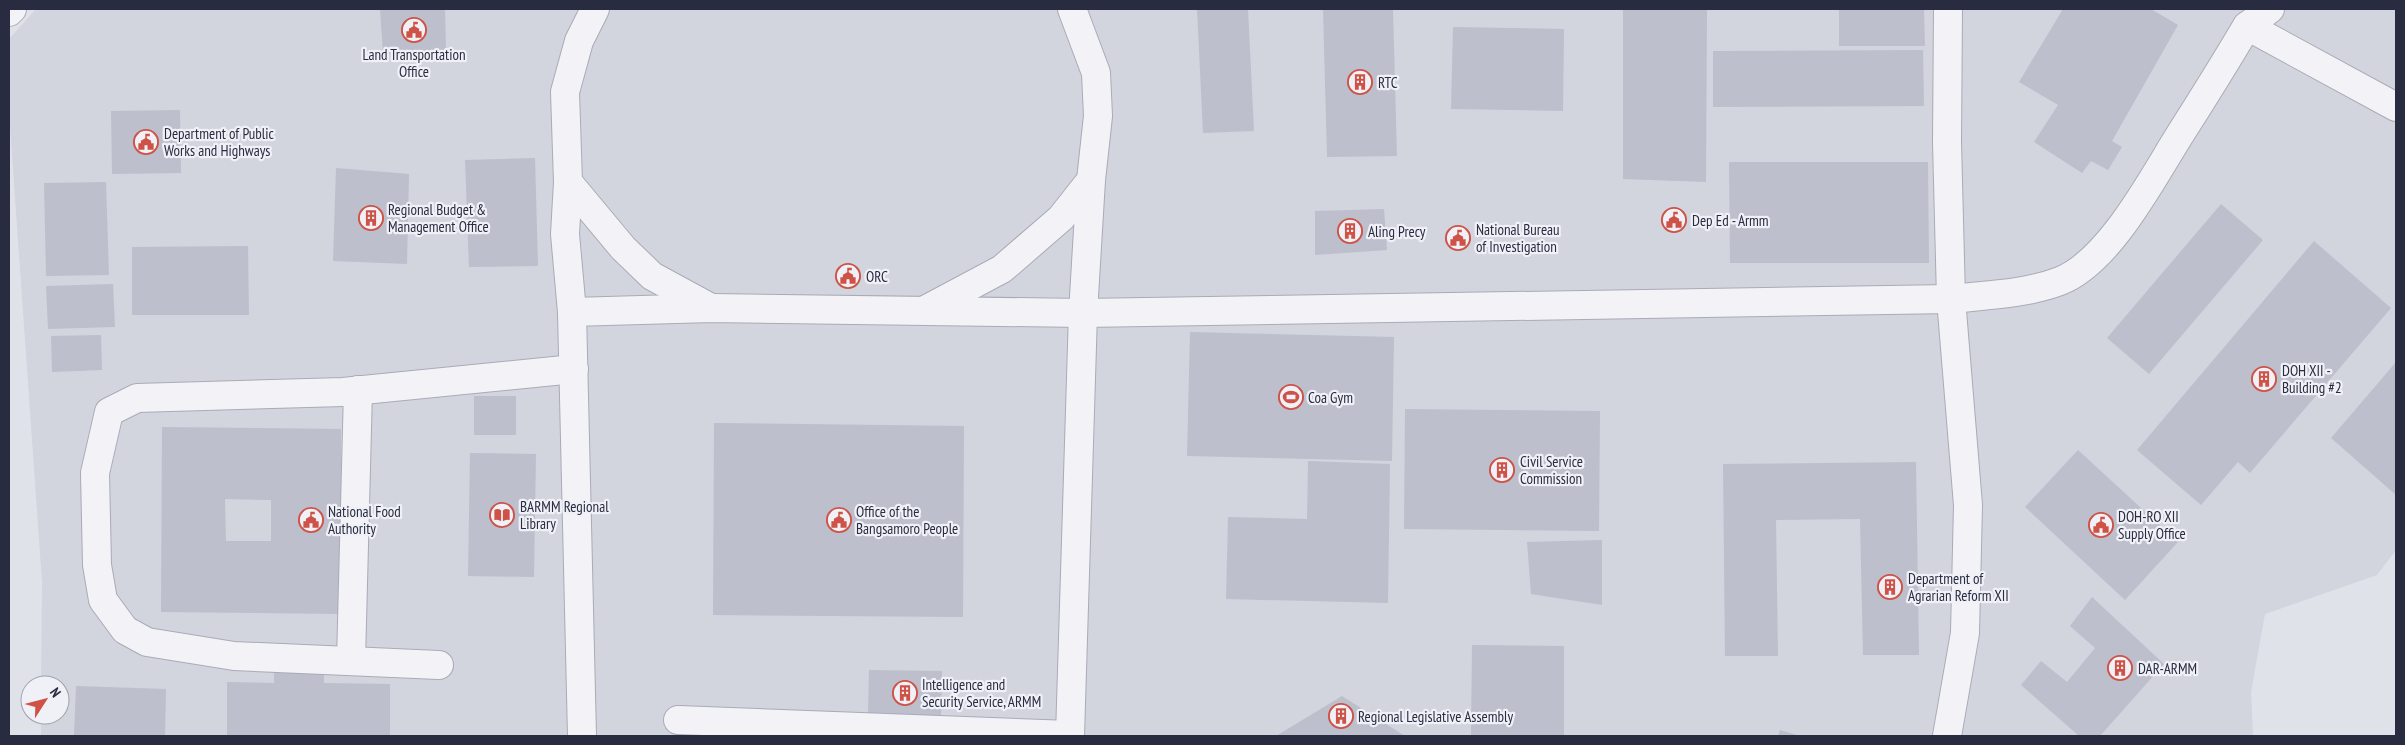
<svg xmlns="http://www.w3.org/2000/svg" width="2405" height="745" font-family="'PT Sans Narrow',sans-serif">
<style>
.built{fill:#d2d4de}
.building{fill:#bdbfcc;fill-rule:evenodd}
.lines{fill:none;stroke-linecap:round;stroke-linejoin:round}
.minor-casing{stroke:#a9abb7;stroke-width:30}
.minor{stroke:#f3f3f7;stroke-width:28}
.labels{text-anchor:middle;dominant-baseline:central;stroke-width:4.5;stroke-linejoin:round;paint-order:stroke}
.poi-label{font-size:15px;fill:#292c41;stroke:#f0f1f7;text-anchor:start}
</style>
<rect width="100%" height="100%" fill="#e0e2e9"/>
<!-- built -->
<path class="built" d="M36,9h2360v541l-19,25 -112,39 -14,78 2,44h-2212v-21h19v-30h-19l1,-103 -33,-470v-73z"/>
<!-- building -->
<g class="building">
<path d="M380,9h65l1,42 -63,3z"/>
<path d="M1197,9h51l6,122 -51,2z"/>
<path d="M1323,9h70l4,147 -70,1z"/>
<path d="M1623,9h84l-1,173 -83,-3z"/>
<path d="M1839,9h85l1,37h-86z"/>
<path d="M2063,9h88l27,16 -66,116 10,6 -14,23 -17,-9 -9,12 -48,-31 24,-37 -39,-23z"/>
<path d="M1453,27l111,2 -1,82 -112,-2z"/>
<path d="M1923,50l1,56 -211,1v-56z"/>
<path d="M180,110l1,63 -69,1 -1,-63z"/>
<path d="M535,158l3,108 -69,1 -4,-107z"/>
<path d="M1729,162h199l1,101h-199z"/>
<path d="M336,168l73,6 -2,90 -74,-3z"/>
<path d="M106,182l3,93 -63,1 -2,-93z"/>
<path d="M2221,204l42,36 -114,134 -42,-36z"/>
<path d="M1384,209l3,41 -72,5v-44z"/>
<path d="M2314,241l77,67 -141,165 -12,-11 -37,43 -64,-55z"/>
<path d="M248,246l1,69h-117v-68z"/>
<path d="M113,284l2,43 -67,2 -2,-43z"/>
<path d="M1190,332l204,5 -2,124 -205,-5z"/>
<path d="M101,335l1,35 -50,2 -1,-36z"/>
<path d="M2396,362v133l-65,-57z"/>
<rect x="474" y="396" width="42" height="39"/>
<path d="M1405,409l195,2 -1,120 -195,-2z"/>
<path d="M714,423l250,3 -1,191 -250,-2z"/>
<path d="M162,427l179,2v66h10l-10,119 -180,-2zM225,499l46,1v41h-45z"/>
<path d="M2078,450l100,92 -53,58 -100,-93z"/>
<path d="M470,453l66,1 -2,123 -66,-1z"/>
<path d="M1308,461l82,3 -2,139 -162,-4 2,-82 79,2z"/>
<path d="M1916,462l3,193h-56l-3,-136 -84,1 2,136h-53l-2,-192z"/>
<path d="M1602,540v65l-71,-11 -4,-52z"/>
<path d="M2092,597l72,67 -64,72h-21l-58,-51 20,-24 26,21 28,-34 -25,-22z"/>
<path d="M1472,645l92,1v90h-93z"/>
<path d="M869,670l73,1 -1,46 -73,-2z"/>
<path d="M274,672h50v11l66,1v52h-163v-54l47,1z"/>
<path d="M76,686l90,3 -1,47h-91z"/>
<path d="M1342,696l63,40h-129z"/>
<path d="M1780,730l20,6h-22z"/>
</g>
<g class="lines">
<defs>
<g id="minor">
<path d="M595,9l-16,32 -14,51 3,90 55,66 29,28 59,32"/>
<path d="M9,12l3,-3"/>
<path d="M2247,26l149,81"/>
<path d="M568,182l-3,52 7,78 10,424"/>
<path d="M925,310l77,-41 59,-51 30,-38 7,-64 -2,-43 -24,-64"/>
<path d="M572,312l139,-4 372,5 868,-14c36,-4 75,-5 109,-18 49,-19 92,-102 119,-145 23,-36 46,-73 68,-110l23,-17"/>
<path d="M351,661l7,-271"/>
<path d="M439,665l-205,-9 -87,-14 -22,-12 -22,-30 -6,-35 -2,-92 14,-61 28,-14 206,-6 231,-23"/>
<path d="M678,720l392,15"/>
<path d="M1070,736l13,-423 8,-133"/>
<path d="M1947,736l18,-103 3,-128 -17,-206 -4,-157 1,-133"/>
</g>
</defs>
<!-- minor casing -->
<use href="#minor" class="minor-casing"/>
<!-- minor -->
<use href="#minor" class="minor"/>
</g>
<!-- icons -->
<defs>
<symbol id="civic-ring" viewBox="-11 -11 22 22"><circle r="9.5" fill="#f0f1f7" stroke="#ce5246" stroke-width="1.5"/><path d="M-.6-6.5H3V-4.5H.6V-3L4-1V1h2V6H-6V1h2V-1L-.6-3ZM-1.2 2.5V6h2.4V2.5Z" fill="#ce5246"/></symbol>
<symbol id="building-ring" viewBox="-11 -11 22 22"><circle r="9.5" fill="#f0f1f7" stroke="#ce5246" stroke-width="1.5"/><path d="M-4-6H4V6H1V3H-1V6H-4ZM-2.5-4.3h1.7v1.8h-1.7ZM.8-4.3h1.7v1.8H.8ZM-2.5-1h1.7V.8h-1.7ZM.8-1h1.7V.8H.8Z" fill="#ce5246"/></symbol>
<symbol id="stadium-ring" viewBox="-11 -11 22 22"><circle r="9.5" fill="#f0f1f7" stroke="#ce5246" stroke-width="1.5"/><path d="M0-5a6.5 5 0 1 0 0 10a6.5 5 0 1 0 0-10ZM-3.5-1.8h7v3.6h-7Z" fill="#ce5246"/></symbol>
<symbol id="library-ring" viewBox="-11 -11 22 22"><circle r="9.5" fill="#f0f1f7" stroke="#ce5246" stroke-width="1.5"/><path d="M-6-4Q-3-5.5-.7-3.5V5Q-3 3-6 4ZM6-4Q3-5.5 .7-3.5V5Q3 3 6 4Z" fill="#ce5246"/></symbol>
</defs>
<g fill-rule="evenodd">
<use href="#civic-ring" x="400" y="16" width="28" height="28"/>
<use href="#building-ring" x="1346" y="68" width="28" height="28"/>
<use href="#civic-ring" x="132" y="128" width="28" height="28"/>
<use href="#building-ring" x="357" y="204" width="28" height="28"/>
<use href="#civic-ring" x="1660" y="206" width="28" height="28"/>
<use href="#building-ring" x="1336" y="217" width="28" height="28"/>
<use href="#civic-ring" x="1444" y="224" width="28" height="28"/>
<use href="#civic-ring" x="834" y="262" width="28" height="28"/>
<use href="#building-ring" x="2250" y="365" width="28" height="28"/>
<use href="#stadium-ring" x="1277" y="383" width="28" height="28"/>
<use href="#building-ring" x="1488" y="456" width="28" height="28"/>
<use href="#library-ring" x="488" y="501" width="28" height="28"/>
<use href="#civic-ring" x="297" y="506" width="28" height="28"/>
<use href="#civic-ring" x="825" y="506" width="28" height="28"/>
<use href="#civic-ring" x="2087" y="511" width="28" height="28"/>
<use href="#building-ring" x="1876" y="573" width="28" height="28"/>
<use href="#building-ring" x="2106" y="654" width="28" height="28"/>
<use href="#building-ring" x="891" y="679" width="28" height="28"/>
<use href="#building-ring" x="1327" y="702" width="28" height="28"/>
</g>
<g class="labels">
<!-- poi labels -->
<g class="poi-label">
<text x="414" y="54" text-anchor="middle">Land Transportation<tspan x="414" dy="17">Office</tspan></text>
<text x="1378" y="82">RTC</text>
<text x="164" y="133">Department of Public<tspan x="164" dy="17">Works and Highways</tspan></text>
<text x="388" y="209">Regional Budget &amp;<tspan x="388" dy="17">Management Office</tspan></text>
<text x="1692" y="220">Dep Ed - Armm</text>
<text x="1476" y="229">National Bureau<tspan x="1476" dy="17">of Investigation</tspan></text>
<text x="1368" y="231">Aling Precy</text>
<text x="866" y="276">ORC</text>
<text x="2282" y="370">DOH XII -<tspan x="2282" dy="17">Building #2</tspan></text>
<text x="1308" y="397">Coa Gym</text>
<text x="1520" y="461">Civil Service<tspan x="1520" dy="17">Commission</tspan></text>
<text x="520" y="506">BARMM Regional<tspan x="520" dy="17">Library</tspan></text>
<text x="328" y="511">National Food<tspan x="328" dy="17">Authority</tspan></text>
<text x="856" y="511">Office of the<tspan x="856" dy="17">Bangsamoro People</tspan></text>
<text x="2118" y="516">DOH-RO XII<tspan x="2118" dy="17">Supply Office</tspan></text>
<text x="1908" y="578">Department of<tspan x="1908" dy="17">Agrarian Reform XII</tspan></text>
<text x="2138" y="668">DAR-ARMM</text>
<text x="922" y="684">Intelligence and<tspan x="922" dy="17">Security Service, ARMM</tspan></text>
<text x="1358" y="716">Regional Legislative Assembly</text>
</g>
</g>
<!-- border -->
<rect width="2405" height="745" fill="none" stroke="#292c41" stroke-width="20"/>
<!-- north arrow -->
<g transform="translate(45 700) rotate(54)"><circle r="24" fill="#f0f1f7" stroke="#a0a2ae"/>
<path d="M0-4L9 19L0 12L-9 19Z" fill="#ce5246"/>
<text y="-8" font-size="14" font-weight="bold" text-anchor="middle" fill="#292c41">N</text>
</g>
</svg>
